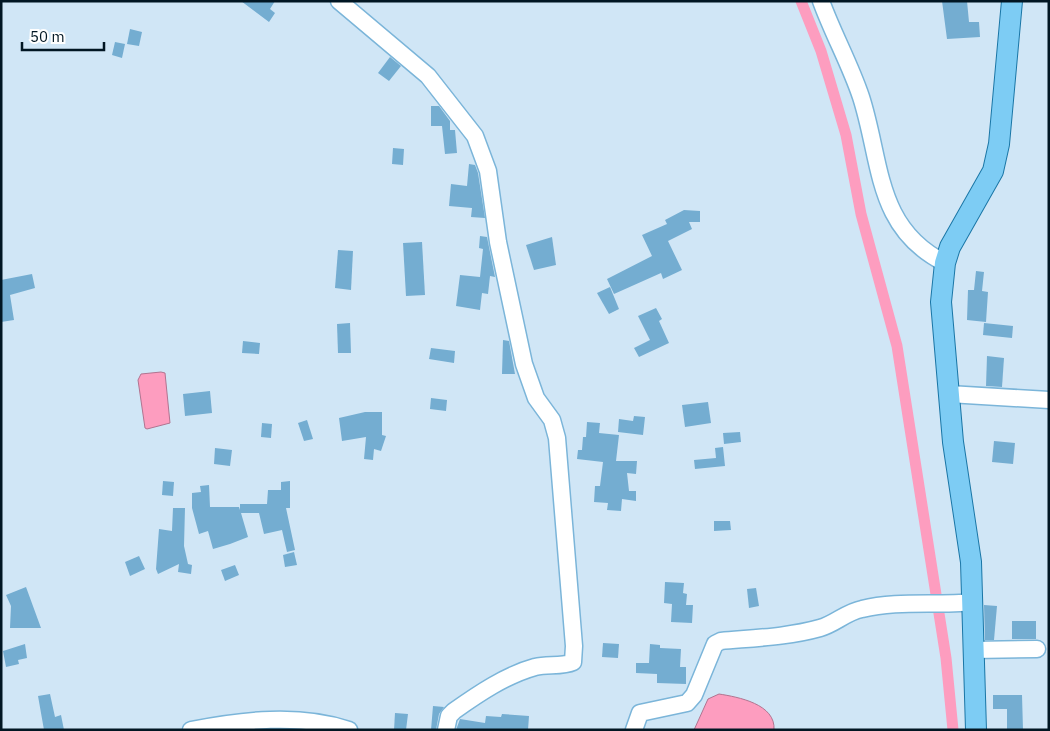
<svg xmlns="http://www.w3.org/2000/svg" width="1050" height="731" font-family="'IBM Plex Sans',sans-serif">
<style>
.water{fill:#fd9dbf;stroke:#b17490}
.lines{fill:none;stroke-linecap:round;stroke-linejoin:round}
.canal{stroke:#fd9dbf;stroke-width:11}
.building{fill:#74add1}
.minor-casing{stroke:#7bb5d9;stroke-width:19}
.major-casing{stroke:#1a76a6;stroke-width:22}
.minor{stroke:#fff;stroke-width:16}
.major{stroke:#7dccf4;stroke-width:20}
</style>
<rect width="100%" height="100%" fill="#d0e6f6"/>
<!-- water -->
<g class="water">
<path d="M161,372l4,1 5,50 -23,6 -2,-1 -7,-48 3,-6z"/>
<path d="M719,694c19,3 57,10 55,36h-80l14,-31z"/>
</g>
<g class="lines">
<!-- canal -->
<path class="canal" d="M801,1l20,50 25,84 15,79 36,132 49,312 7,72"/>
</g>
<!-- building -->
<g class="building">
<path d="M241,1h34l-5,8 5,4 -6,9z"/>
<path d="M942,1h25l2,21h10l1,15 -33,2z"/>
<path d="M130,29l12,3 -3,14 -12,-2z"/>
<path d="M115,42l10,2 -3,14 -10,-3z"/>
<path d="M390,57l11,9 -12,15 -11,-8z"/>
<path d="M431,106h8l11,15v9h5l2,23 -12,1 -3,-28h-11z"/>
<path d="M393,148l11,1 -1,16 -11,-1z"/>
<path d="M469,164l6,1 3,8 7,45 -14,-1 1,-9 -23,-2 2,-22 16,2z"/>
<path d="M684,210l16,1v11h-11l3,7 -24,12 14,29 -19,9 -2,-6 -47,21 -7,-15 45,-23 -10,-21 25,-11 -2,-4z"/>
<path d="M480,236l7,1 8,40 -5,-1 -2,18 -6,-1 -2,17 -24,-4 4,-31 20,2 3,-28 -4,-1z"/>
<path d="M552,237l4,28 -22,5 -8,-25z"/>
<path d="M422,242l3,53 -19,1 -3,-53z"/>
<path d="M338,250l15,1 -2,39 -16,-2z"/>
<path d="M976,271l8,1 -2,19 6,1 -2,30 -19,-2 1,-30h6z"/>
<path d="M32,274l3,14 -25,7 4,25 -13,2v-42z"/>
<path d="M610,287l9,22 -10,5 -12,-21z"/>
<path d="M656,308l6,11 -3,2 10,22 -30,14 -5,-9 16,-8 -12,-24z"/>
<path d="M350,323l1,30h-13l-1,-29z"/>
<path d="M984,323l29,3 -1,12 -29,-3z"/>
<path d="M503,340l6,1 6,33h-13z"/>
<path d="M243,341l17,2 -1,11 -17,-1z"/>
<path d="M431,348l24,3 -1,12 -25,-4z"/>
<path d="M987,356l17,2 -2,29 -16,-1z"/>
<path d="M210,391l2,22 -27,3 -2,-22z"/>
<path d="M431,398l16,2 -1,11 -16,-2z"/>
<path d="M708,402l3,21 -26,4 -3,-22z"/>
<path d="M365,412h17v23l4,1 -5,15 -7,-2 -1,11 -9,-1 2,-22 -24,4 -3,-23z"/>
<path d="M634,416l11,1 -2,18 -25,-3 1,-13 14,2z"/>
<path d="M307,420l6,19 -9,2 -6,-18z"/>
<path d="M587,422l13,1 -1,10 20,2 -3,26h21l-1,13 -9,-1 2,18h7v10l-14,-2 -1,12 -14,-1 1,-7 -14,-1 1,-16h5l3,-24 -26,-3 1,-9h4l1,-13h3z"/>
<path d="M262,423l10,1 -1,14 -10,-1z"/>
<path d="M740,432l1,10 -17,2 -1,-11z"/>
<path d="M994,441l21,2 -2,21 -21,-2z"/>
<path d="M723,447l2,19 -30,3 -1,-9 22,-2 -1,-10z"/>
<path d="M215,448l17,2 -2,16 -16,-2z"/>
<path d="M163,481l11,1 -1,14 -11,-1z"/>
<path d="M290,481v27h-4l9,42 -8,2 -5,-22 -18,4 -5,-21h-18l7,24 -18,7 -17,5 -5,-18 -9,3 -7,-26v-15l9,-1 -1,-6 9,-1 1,22h29l1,3v-6h27l1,-14h13v-8z"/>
<path d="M173,508h12l-1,38 4,18 4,1 -1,9 -13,-2 1,-8 -21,10 -2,-5 3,-40 13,2z"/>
<path d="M714,521h16l1,9 -17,1z"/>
<path d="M294,552l3,13 -12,2 -2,-12z"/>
<path d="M139,556l6,13 -15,7 -5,-14z"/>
<path d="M235,565l4,10 -14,6 -4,-11z"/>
<path d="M665,582l19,1 -1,10 4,1 -1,11h7l-1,18 -21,-1 1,-18 -8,-1z"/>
<path d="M26,587l15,41h-31l1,-22 -5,-11z"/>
<path d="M756,588l3,18 -10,2 -2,-19z"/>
<path d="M984,605l13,1 -3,34h-9z"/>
<rect x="1012" y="621" width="24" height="18"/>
<path d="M603,643l16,1 -1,14 -16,-1z"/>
<path d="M25,644l2,14 -9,2 1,4 -13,3 -3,-16z"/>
<path d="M650,644l10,1v3l21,1 -1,18h6v17l-29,-1v-9l-21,-1v-10h13z"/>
<path d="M50,694l5,23 6,-2 3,15h-20l-6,-34z"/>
<path d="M993,695h29l1,35h-16v-21h-14z"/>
<path d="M433,706l11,1 -5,7 -3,16h-5z"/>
<path d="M395,713l13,1 -2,16h-12z"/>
<path d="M502,714l27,2 -1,14h-72l4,-11 25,4 1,-7 15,1z"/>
</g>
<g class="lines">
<defs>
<g id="minor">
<path d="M339,1l89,75 47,60 13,35 10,71 26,122 12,34 16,22 5,18 17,208 -1,16c-11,5 -25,2 -38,5 -29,8 -57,27 -81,44l-5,5 -3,14"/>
<path d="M821,1c12,33 29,63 40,96 21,65 14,131 84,166"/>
<path d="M949,394l100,6"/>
<path d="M973,650l64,-1"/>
<path d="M191,730c51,-10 108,-17 158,0"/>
<path d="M634,730l6,-17 47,-10 7,-8 21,-51 6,-3c33,-3 67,-4 99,-13 15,-4 26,-16 42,-19 36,-9 74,-3 111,-7"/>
</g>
<path id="major" d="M976,730l-5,-168 -18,-120 -12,-140 4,-39 5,-16 43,-76 6,-27 13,-143"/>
</defs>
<!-- minor casing -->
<use href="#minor" class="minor-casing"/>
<!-- major casing -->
<use href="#major" class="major-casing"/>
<!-- minor -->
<use href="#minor" class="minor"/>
<!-- major -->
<use href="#major" class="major"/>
</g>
<!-- border -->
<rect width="1050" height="731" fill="none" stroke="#011623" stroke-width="5"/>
<!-- scale -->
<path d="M22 42v8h82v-8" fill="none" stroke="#011623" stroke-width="2.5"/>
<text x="30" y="42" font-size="15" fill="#011623" stroke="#ffffff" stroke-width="4" paint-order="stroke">50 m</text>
</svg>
